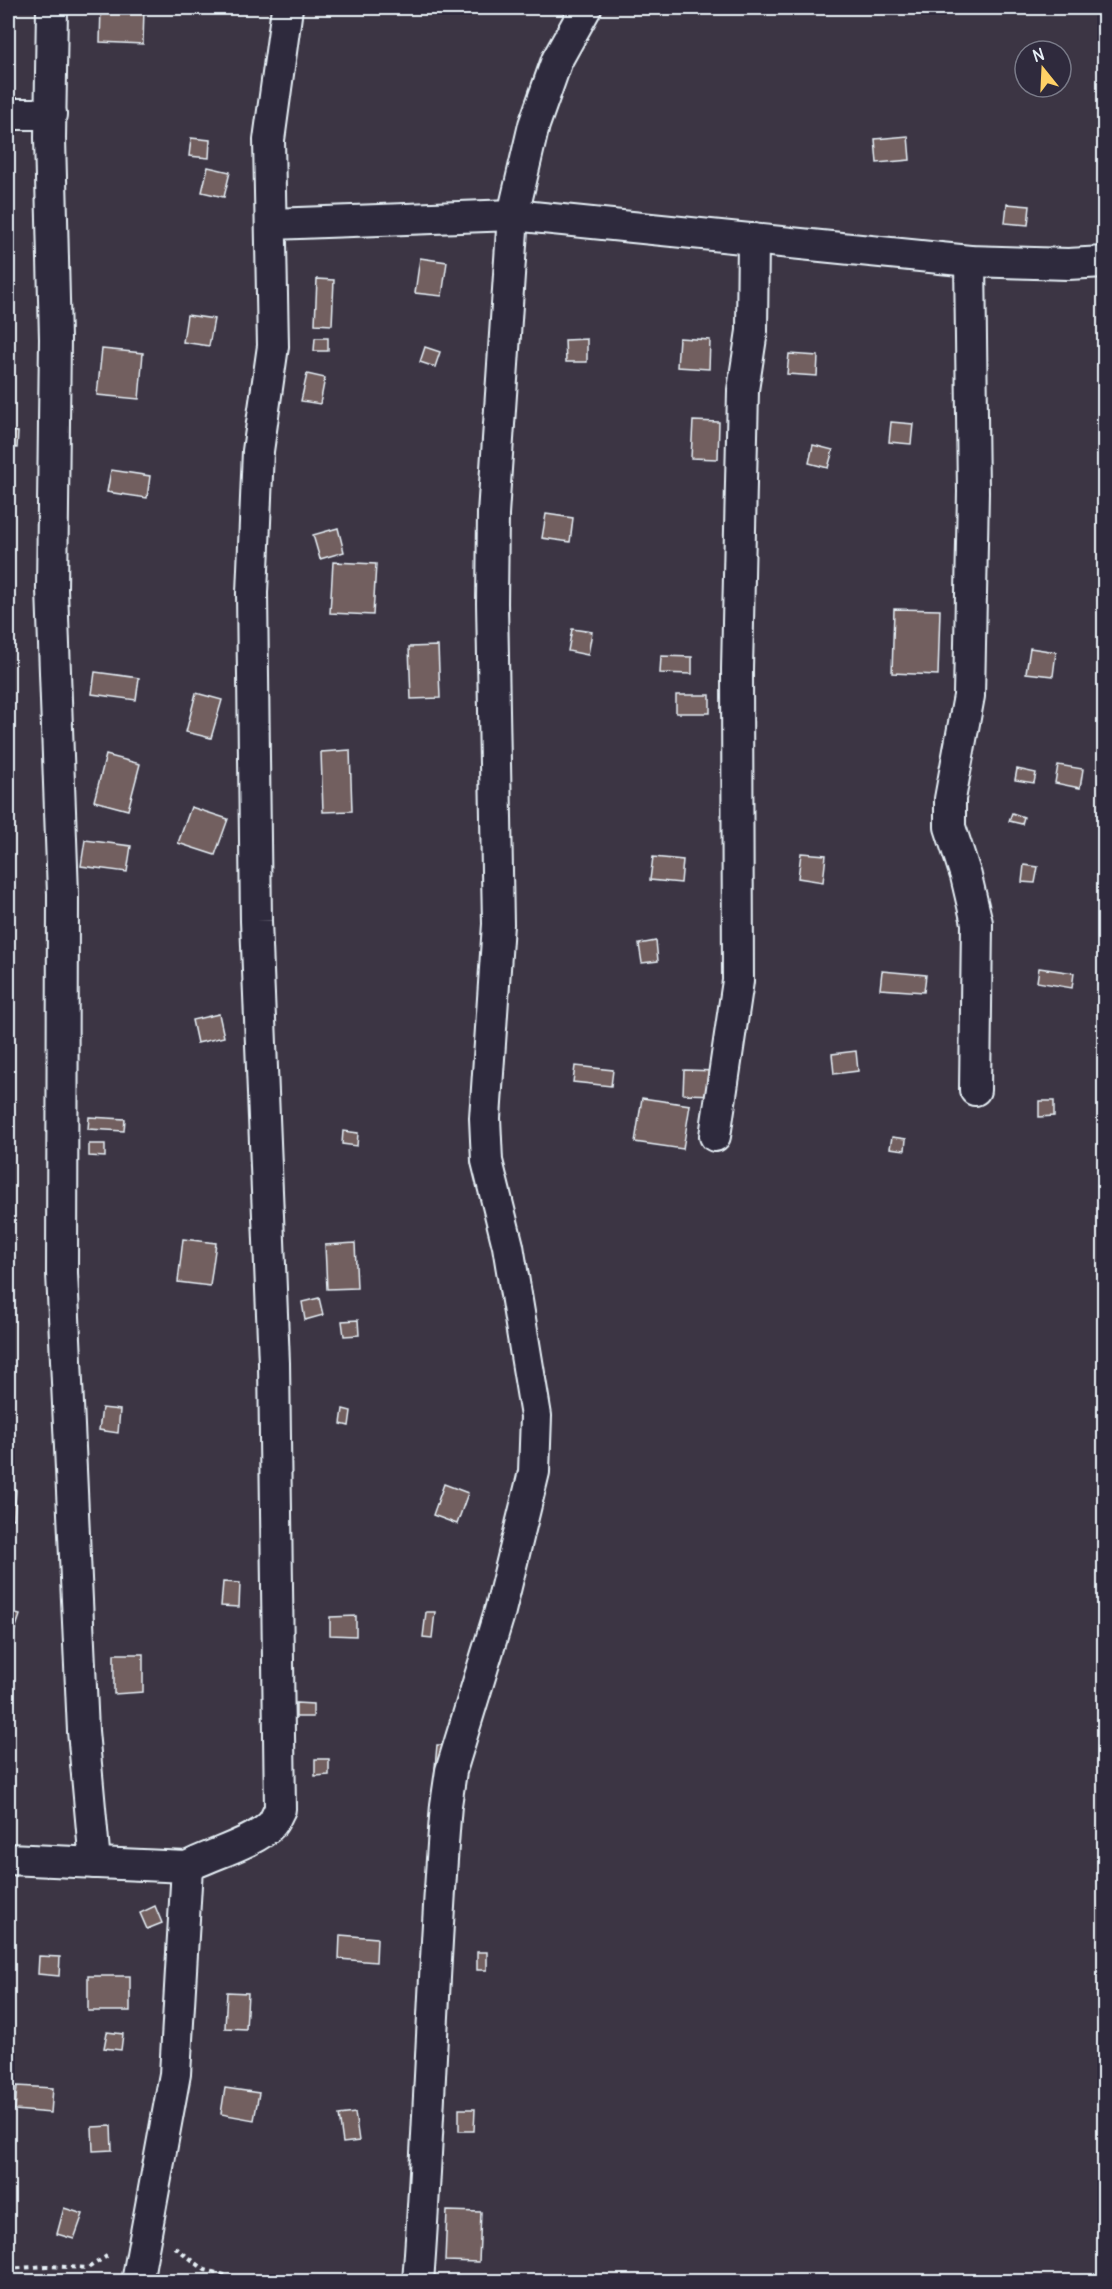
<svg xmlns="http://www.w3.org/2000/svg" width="1112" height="2289" font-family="Delius,sans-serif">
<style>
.building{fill:#725f5f;stroke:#e8f1f8;stroke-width:1.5}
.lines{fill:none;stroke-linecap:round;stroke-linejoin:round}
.street-casing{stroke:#e8f1f8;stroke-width:34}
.path{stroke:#e8f1f8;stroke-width:4;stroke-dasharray:4.5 4.5;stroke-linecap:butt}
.street{stroke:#2f2a3d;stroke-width:30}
</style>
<rect width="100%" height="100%" fill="#3c3544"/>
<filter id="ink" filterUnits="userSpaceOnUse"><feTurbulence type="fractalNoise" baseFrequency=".0167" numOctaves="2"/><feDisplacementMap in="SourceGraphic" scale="12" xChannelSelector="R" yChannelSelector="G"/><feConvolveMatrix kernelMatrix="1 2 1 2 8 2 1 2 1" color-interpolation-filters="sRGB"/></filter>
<g filter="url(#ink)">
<!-- building -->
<g class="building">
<path d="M101,8h43l-1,36 -43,-2z"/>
<path d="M908,136l2,24 -33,3 -2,-24z"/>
<path d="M191,138l19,2 -1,18 -20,-2z"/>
<path d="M208,167l22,5 -6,25 -22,-5z"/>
<path d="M1007,204l23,2 -2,19 -23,-2z"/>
<path d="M420,258l27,4 -5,34 -27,-3z"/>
<path d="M317,279l17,1 -2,45 -17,-1z"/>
<path d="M187,315l27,4 -5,27 -26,-4z"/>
<path d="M315,338h13v13h-14z"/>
<path d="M679,338l31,2 -1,29 -32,-2z"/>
<path d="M587,339v23h-21l-1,-22z"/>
<path d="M425,347l15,5 -5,15 -15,-5z"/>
<path d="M102,349l41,4 -4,46 -42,-4z"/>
<path d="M789,354l29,2 -1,20 -30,-2z"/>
<path d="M307,374l18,4 -5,26 -19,-3z"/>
<path d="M693,421l26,1 -1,37 -27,-1z"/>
<path d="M891,422l22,2 -2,20 -22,-2z"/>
<path d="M8,431l10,1 -1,16 -9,-1z"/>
<path d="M813,445l20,5 -5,18 -19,-5z"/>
<path d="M111,470l39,6 -3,22 -40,-6z"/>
<path d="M546,514l27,4 -3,24 -28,-4z"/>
<path d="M338,528l6,24 -24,7 -7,-24z"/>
<path d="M333,562l43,2 -3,51 -43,-2z"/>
<path d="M894,609l46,1 -2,65 -46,-2z"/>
<path d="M572,629l20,3 -4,23 -20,-4z"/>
<path d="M438,646l2,52 -29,1 -2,-52z"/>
<path d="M1030,648l26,4 -3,24 -27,-3z"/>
<path d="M661,656l31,1v17l-32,-1z"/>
<path d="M95,672l44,6 -3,22 -44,-6z"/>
<path d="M196,693l26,7 -11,38 -25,-6z"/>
<rect x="676" y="695" width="34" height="18"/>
<path d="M350,750l2,61 -29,1 -2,-60z"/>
<path d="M106,755l34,9 -12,46 -34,-9z"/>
<path d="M1058,765l25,4 -3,19 -25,-5z"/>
<path d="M1017,769l19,4 -2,10 -19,-3z"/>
<path d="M191,807l37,12 -13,36 -37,-12z"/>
<path d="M1012,813l12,4 -2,7 -13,-3z"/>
<path d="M85,840l46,6 -4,26 -46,-6z"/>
<path d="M801,853l25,2 -3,27 -25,-4z"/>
<path d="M653,857l30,3 -2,23 -31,-3z"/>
<path d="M1024,865l14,2 -3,16 -13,-1z"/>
<path d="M656,941l2,20 -16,2 -3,-19z"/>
<path d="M1039,968l35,5 -2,15 -35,-6z"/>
<path d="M882,971l44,4 -2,17 -44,-3z"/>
<path d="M219,1014l5,23 -27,6 -5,-23z"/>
<path d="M856,1051l2,20 -24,3 -2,-20z"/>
<path d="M575,1066l38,4 -2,16 -38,-4z"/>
<path d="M684,1070l34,1v24l-35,-1z"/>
<path d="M642,1098l48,7 -7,44 -48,-7z"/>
<path d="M1039,1101h15v15l-15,1z"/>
<path d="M89,1117l36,2 -1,12 -36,-2z"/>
<path d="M343,1131l15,2 -1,13 -15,-2z"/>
<path d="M892,1137l14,2 -1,11 -15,-2z"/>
<path d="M89,1144h16v13l-16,-1z"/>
<path d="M183,1239l33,4 -6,43 -32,-4z"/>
<path d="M355,1243l2,45 -30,1 -2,-44z"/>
<path d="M319,1298l4,17 -18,5 -3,-18z"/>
<path d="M358,1320l1,15 -15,1 -2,-15z"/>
<path d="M102,1408l18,2 -2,23 -19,-3z"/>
<path d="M343,1409l8,2 -2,15 -8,-2z"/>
<path d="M444,1484l24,9 -11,31 -24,-9z"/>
<path d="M8,1489l8,1 -2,29 -6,-1z"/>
<path d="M223,1582l17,1 -1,24 -18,-1z"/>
<path d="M8,1612l12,3 -5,15 -7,-3z"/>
<path d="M426,1612h9l-3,26 -9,-1z"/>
<path d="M356,1616v20l-26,-1v-18z"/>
<path d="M114,1654h29v38l-29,2z"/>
<path d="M296,1703l17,1v13h-17z"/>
<path d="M437,1745h10l-2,35 -11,-1z"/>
<path d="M315,1759h14v16l-14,1z"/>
<path d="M155,1906l7,17 -15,6 -7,-16z"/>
<path d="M340,1935l37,3 -1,24 -37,-3z"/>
<rect x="477" y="1952" width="10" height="18"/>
<path d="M39,1956l21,1 -1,19 -21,-2z"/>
<rect x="88" y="1976" width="42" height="35"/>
<path d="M227,1992l21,1 -2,36 -21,-1z"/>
<path d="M107,2032l16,2 -2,16 -17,-2z"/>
<path d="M17,2086l36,2 -2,25 -36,-3z"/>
<path d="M225,2088l34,5 -5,27 -33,-6z"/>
<path d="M459,2109h16l-1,22h-15z"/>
<path d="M355,2113l4,28 -16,2 -4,-28z"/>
<path d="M111,2126l1,24 -19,1 -1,-24z"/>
<path d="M64,2208l19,6 -9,25 -17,-5z"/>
<path d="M447,2211l34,1 -2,50 -34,-1z"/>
</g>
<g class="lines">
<defs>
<g id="street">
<path d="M52,8l-2,130 5,201 -3,250 11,305 -1,379 21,458 12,132"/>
<path d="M8,114h43"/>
<path d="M272,224l241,-9 457,46 98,3 36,-2"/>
<path d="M970,261l3,231 -4,204 -19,103v28l16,49 11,47 -2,167"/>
<path d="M715,1136l23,-155 -1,-312 6,-279 9,-59 1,-92"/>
<path d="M8,1859l179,8"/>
<path d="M137,2282l38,-208 12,-207c22,-12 69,-25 84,-42 4,-4 6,-11 9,-16l-6,-446 -18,-442 -4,-328 6,-142 15,-105 -4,-206 18,-132"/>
<path d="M418,2282c12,-159 15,-318 28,-477l5,-34 49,-160 34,-139 2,-56 -28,-170 -21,-85 -2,-43 13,-194 -6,-321 1,-89 20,-299 21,-90 23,-65 29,-52"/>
</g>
</defs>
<!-- street casing -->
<use href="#street" class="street-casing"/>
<!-- path -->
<g class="path">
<path d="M175,2247l30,23 47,12"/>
<path d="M8,2269l38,-3 42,2 19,-12"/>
</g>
<!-- street -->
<use href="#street" class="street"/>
</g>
</g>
<!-- margin -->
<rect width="1112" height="2289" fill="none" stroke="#2f2a3d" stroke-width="30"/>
<rect x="15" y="15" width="1082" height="2259" fill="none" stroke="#e8f1f8" stroke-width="2" filter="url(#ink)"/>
<!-- north arrow -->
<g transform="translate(1043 69) rotate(342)"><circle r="28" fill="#2f2a3d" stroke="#797a88" stroke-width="1.5"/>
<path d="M0-4.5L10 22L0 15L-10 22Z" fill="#ffd166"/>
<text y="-9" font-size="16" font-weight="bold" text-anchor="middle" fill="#e8f1f8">N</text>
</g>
</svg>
